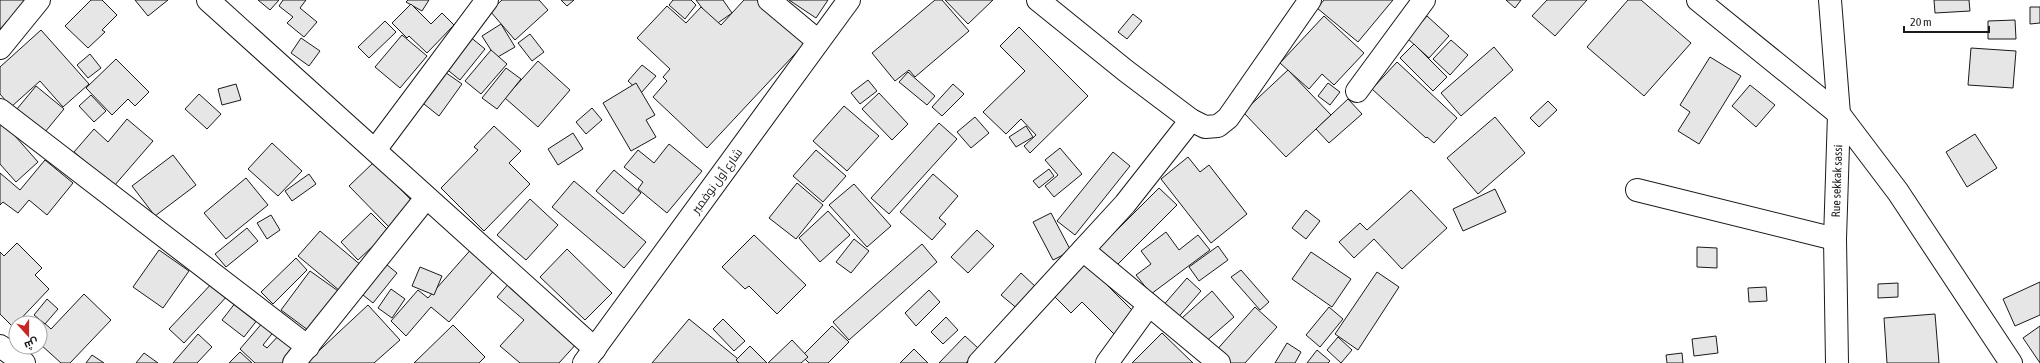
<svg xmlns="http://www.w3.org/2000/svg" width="2040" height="363" font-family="'Asap Condensed',Cairo,sans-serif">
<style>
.building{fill:#e6e6e6;stroke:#1a1a1a}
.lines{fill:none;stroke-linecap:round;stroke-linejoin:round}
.minor-casing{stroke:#1a1a1a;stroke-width:24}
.major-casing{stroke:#1a1a1a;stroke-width:24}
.minor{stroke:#fff;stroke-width:22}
.major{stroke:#fff;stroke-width:22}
.labels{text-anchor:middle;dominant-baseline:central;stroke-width:3;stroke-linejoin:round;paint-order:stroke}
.street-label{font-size:12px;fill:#1a1a1a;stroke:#fff}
</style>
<rect width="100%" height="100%" fill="#fff"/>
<!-- building -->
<g class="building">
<path d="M0,0h27l-27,29z"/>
<path d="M91,0h11l15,15 -15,15 3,2 -17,16 -23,-22z"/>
<path d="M135,0h33l-20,16z"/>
<path d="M258,0h21l-9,10z"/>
<path d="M283,0h23l-6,8 17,14 -13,15 -17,-14 6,-6 -14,-11z"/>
<path d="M408,0h21l-7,11 -16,-9z"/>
<path d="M502,0h37l9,10 -33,30 -25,-29z"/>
<path d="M561,0h13l-7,6z"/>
<path d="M673,0h18l5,5 -11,14 -16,-14z"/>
<path d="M696,0h27l9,13 -17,12z"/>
<path d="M744,0h20l43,41 -100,107 -54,-51 14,-16 -4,-4 7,-8 -33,-31 30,-32 19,17 15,-16 20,18z"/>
<path d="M789,0h39l-12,18z"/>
<path d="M935,0h7l27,31 -54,46 -6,-7 -14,11 -23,-28z"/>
<path d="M945,0h48l-25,24z"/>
<path d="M1324,0h69l-35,42 -41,-34z"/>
<path d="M1506,0h15l-6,8z"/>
<path d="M1547,0h40l-32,36 -23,-20z"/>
<path d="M1628,0h13l50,43 -47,53 -57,-49z"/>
<path d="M1934,0h35l1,11 -35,2z"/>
<path d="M411,4l20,20 11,-11 12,12 -27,28 -18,-17 -2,2 -15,-15z"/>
<path d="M2030,7h10v16l-10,1z"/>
<path d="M1133,14l9,7 -15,18 -9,-7z"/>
<path d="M1324,16l40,37 -30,32 -12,-11 -13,15 -29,-26z"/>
<path d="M1427,16l22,20 -20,22 -22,-20z"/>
<path d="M2015,20l1,19h-28v-18z"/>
<path d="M385,21l11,11 -27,26 -11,-11z"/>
<path d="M501,24l14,23 -19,11 -14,-22z"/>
<path d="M1019,27l69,69 -58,57 -6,-7 12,-11 -15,-16 -15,15 -23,-22 42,-41 -25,-25z"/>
<path d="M41,30l48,54 -26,23 -23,-26 -29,26 -11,-13v-27z"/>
<path d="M530,34l14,18 -12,9 -14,-18z"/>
<path d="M402,35l25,21 -27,32 -25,-21z"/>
<path d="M469,36l16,13 -25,31 -16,-13z"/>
<path d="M301,38l19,13 -11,15 -18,-13z"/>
<path d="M1451,40l17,15 -18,20 -17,-16z"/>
<path d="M1414,44l33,33 -14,14 -33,-33z"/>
<path d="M1494,47l19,23 -52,46 -20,-23z"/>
<path d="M1971,48l45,3 -3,37 -45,-3z"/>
<path d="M491,50l16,14 -26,30 -16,-13z"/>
<path d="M90,54l11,14 -13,10 -11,-13z"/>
<path d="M1710,57l31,19 -42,68 -21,-13 12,-19 -10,-7z"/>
<path d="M116,59l33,33 -14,14 -7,-7 -16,16 -26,-27z"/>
<path d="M538,61l32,29 -32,37 -33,-29z"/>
<path d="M1397,62l60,56 -23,25 -7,-6 -1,1 -54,-49z"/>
<path d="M642,65l14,11 -15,17 -13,-12z"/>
<path d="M506,68l15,11 -24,30 -15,-11z"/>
<path d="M442,70l20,14 -23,32 -20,-16z"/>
<path d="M1288,70l43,45 -45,42 -43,-45z"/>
<path d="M908,72l27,24 -8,9 -28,-23z"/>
<path d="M868,80l9,11 -17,13 -9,-11z"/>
<path d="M636,83l19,32 -9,5 10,17 -25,14 -28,-48z"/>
<path d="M1328,83l12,9 -10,13 -12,-9z"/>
<path d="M236,84l5,16 -19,5 -4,-16z"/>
<path d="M953,84l11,10 -22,22 -10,-9z"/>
<path d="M1750,85l25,20 -19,22 -24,-21z"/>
<path d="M36,86l28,23 -19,23 -28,-23z"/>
<path d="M879,93l29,31 -16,16 -30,-31z"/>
<path d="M199,94l22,20 -14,15 -22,-20z"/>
<path d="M91,95l15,16 -12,11 -15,-16z"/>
<path d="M1348,99l14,15 -33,29 -13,-14z"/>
<path d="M1548,101l9,9 -18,17 -9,-9z"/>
<path d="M844,106l35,30 -32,35 -34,-30z"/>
<path d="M592,108l10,12 -16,14 -10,-12z"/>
<path d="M975,117l14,16 -18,15 -14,-16z"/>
<path d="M1495,117l30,36 -47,41 -31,-36z"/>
<path d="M0,119l38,43 -22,20 -16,-18z"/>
<path d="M127,119l26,22 -39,45 -40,-34 20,-23 14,13z"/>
<path d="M939,123l18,16 -68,75 -18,-16z"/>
<path d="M494,126l27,25 -12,12 21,21 -46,47 -43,-43 37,-38 -4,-3z"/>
<path d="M1026,126l7,11 -17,10 -7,-10z"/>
<path d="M573,133l10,16 -25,16 -10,-16z"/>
<path d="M1975,134l22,34 -30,19 -21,-35z"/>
<path d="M272,143l30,28 -24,25 -30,-27z"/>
<path d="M669,144l33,27 -35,42 -29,-24 5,-7 -19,-15 14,-17 16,13z"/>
<path d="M1060,148l22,26 -28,23 -9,-11 13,-11 -13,-15z"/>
<path d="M816,150l30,26 -23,26 -30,-26z"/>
<path d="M1113,152l17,14 -55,69 -18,-14z"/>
<path d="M173,155l23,30 -41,31 -23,-30z"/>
<path d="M1188,157l12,15 9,-7 38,49 -36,29 -50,-64z"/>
<path d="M45,160l28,23 -26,32 -18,-15 -11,13 -15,-11 -3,3v-32l20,17z"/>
<path d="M374,162l40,41 -25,24 -40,-41z"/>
<path d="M1049,169l5,7 -15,12 -6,-7z"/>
<path d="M614,170l27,23 -18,21 -27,-23z"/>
<path d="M309,174l7,10 -24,17 -7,-10z"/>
<path d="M933,174l25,22 -19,22 7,6 -14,16 -32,-28z"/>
<path d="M246,178l22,27 -42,34 -22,-26z"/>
<path d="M574,181l72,61 -22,26 -72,-61z"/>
<path d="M797,183l26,22 -27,34 -27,-21z"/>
<path d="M854,184l37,42 -24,21 -38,-42z"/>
<path d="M1159,188l18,17 -61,61 -17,-18z"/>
<path d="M1495,189l11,23 -43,19 -10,-22z"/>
<path d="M1411,190l36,38 -45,41 -28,-30 -20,19 -15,-16 21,-19 7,7z"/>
<path d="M530,199l28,26 -32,35 -29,-25z"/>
<path d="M1306,210l14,11 -14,18 -14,-11z"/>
<path d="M828,211l22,24 -30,27 -21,-24z"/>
<path d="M371,213l18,18 -31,29 -17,-18z"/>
<path d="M1051,213l20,38 -18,9 -20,-38z"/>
<path d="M271,215l9,15 -13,9 -10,-16z"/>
<path d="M247,228l11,13 -32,26 -11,-13z"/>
<path d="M977,230l17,16 -26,27 -17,-16z"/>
<path d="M320,231l42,35 -22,25 -42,-35z"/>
<path d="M1166,232l13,18 19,-15 12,15 -59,44 -15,-19 15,-11 -10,-13z"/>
<path d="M754,235l52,50 -29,29 -28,-28 -4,3 -23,-22z"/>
<path d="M854,239l15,12 -18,22 -15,-11z"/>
<path d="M17,243l25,25 -7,7 14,14 -36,38 -13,-13v-62l4,4z"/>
<path d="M922,244l15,18 -88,78 -16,-18z"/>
<path d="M474,246l23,21 -48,55 -18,-15 -25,29 -15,-15 27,-31 10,8z"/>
<path d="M1218,246l10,14 -29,21 -10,-14z"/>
<path d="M1697,247l20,1v20l-20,-1z"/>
<path d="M567,249l45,44 -27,27 -45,-43z"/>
<path d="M159,250l30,21 -26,37 -30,-21z"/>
<path d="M1311,252l40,27 -19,28 -40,-28z"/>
<path d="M296,258l11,12 -34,34 -12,-12z"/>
<path d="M381,260l16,13 -24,30 -15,-12z"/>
<path d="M1085,263l52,52 -21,21 -34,-34 -11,11 -18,-18z"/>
<path d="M420,267l22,9 -8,19 -22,-9z"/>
<path d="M1241,270l28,32 -9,8 -29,-33z"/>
<path d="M310,271l31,22 -29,40 -31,-23z"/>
<path d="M1377,272l22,15 -41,63 -23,-16z"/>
<path d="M1021,273l17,16 -19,21 -18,-15z"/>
<path d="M1187,278l14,13 -26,30 -14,-13z"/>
<path d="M214,281l15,13 -45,49 -15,-14z"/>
<path d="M510,282l68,60 -19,21h-39l-20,-17 24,-26 -27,-23z"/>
<path d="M2040,282v33l-25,11 -12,-27z"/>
<path d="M1898,283v14l-20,1v-14z"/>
<path d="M1766,287l1,14 -18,1 -1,-14z"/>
<path d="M391,289l14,10 -13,19 -14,-10z"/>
<path d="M929,290l11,12 -24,24 -11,-13z"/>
<path d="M1212,291l22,26 -30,26 -22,-25z"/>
<path d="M84,294l27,26 -41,43h-9l-21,-19v-21h-2l3,-3 10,9z"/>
<path d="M47,299l11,10 -13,15 -11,-9z"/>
<path d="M236,302l22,17 -14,18 -22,-17z"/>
<path d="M368,305l32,35 -26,23h-64l-2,-2z"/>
<path d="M1255,307l22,20 -32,36h-20l-11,-10z"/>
<path d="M1329,307l14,12 -23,28 -14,-12z"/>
<path d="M1935,314l4,49h-52l-3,-45z"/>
<path d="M946,317l12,13 -15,14 -12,-12z"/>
<path d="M689,319l54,44h-91z"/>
<path d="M723,319l22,22 -11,10 -21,-22z"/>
<path d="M264,321l11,9 -12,15 4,3 14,-15 16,14 -13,16h-29l-15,-14z"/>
<path d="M453,325l32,32 -6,6h-65z"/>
<path d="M832,326l17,16 -21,21h-19l-7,-7z"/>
<path d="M2040,326v37l-17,-25z"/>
<path d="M1162,333l31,30h-61z"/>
<path d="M198,334l14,13 -15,16h-24z"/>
<path d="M965,336l14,13 -13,14h-27z"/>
<path d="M1716,336l2,17 -24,3 -2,-17z"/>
<path d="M1338,337l14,13 -11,13 -14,-13z"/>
<path d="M792,340l16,17 -7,6h-33z"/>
<path d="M1287,343l14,9 -6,11h-20z"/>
<path d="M750,346l17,17h-28l-3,-3z"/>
<path d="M914,349l14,14h-28z"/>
<path d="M1317,350l13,11 -2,2h-21z"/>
<path d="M240,352l12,11h-23z"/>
<path d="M144,353l14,10h-22z"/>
<path d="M1682,353l1,10h-16l-1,-8z"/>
<path d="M92,355l12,8h-18z"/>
</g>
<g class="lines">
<defs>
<g id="minor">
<path d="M208,0l387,349"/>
<path d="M769,0l49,41"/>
<path d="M1038,0l88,71 65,49 14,7 13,-1 10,-8 82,-118"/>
<path d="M1698,0l141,114 59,78 113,171"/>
<path d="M1830,0l9,114 -4,125 2,124"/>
<path d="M0,48l39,-48"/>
<path d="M1357,91l67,-91"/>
<path d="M0,110l308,237"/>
<path d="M375,150l112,-150"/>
<path d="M1637,190l198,49"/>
<path d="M1083,250l136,113"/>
<path d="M0,346l24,17"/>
<path d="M294,363l132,-165"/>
<path d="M979,363l146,-159 66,-84"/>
<path d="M1107,363l42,-58"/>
</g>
<path id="major" d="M584,363l265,-363"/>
</defs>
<!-- minor casing -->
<use href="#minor" class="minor-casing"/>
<!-- major casing -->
<use href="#major" class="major-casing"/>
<!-- minor -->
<use href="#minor" class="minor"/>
<!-- major -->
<use href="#major" class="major"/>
</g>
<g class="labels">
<!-- street labels -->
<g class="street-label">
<text transform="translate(717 181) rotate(-54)">شارع أول نوفمبر</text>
<text transform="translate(1837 181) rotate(-88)">Rue sekkak sassi</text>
</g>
</g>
<!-- north arrow -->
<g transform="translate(28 335) rotate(159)"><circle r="19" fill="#ffffff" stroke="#a3a3a3"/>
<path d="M0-3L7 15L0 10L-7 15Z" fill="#c62828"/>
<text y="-6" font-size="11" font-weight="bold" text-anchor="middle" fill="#1a1a1a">ش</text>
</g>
<!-- scale -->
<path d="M1904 26v6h85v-6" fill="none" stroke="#1a1a1a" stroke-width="2"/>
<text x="1910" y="26" font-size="12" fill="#1a1a1a" stroke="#ffffff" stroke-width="3" paint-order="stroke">20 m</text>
</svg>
